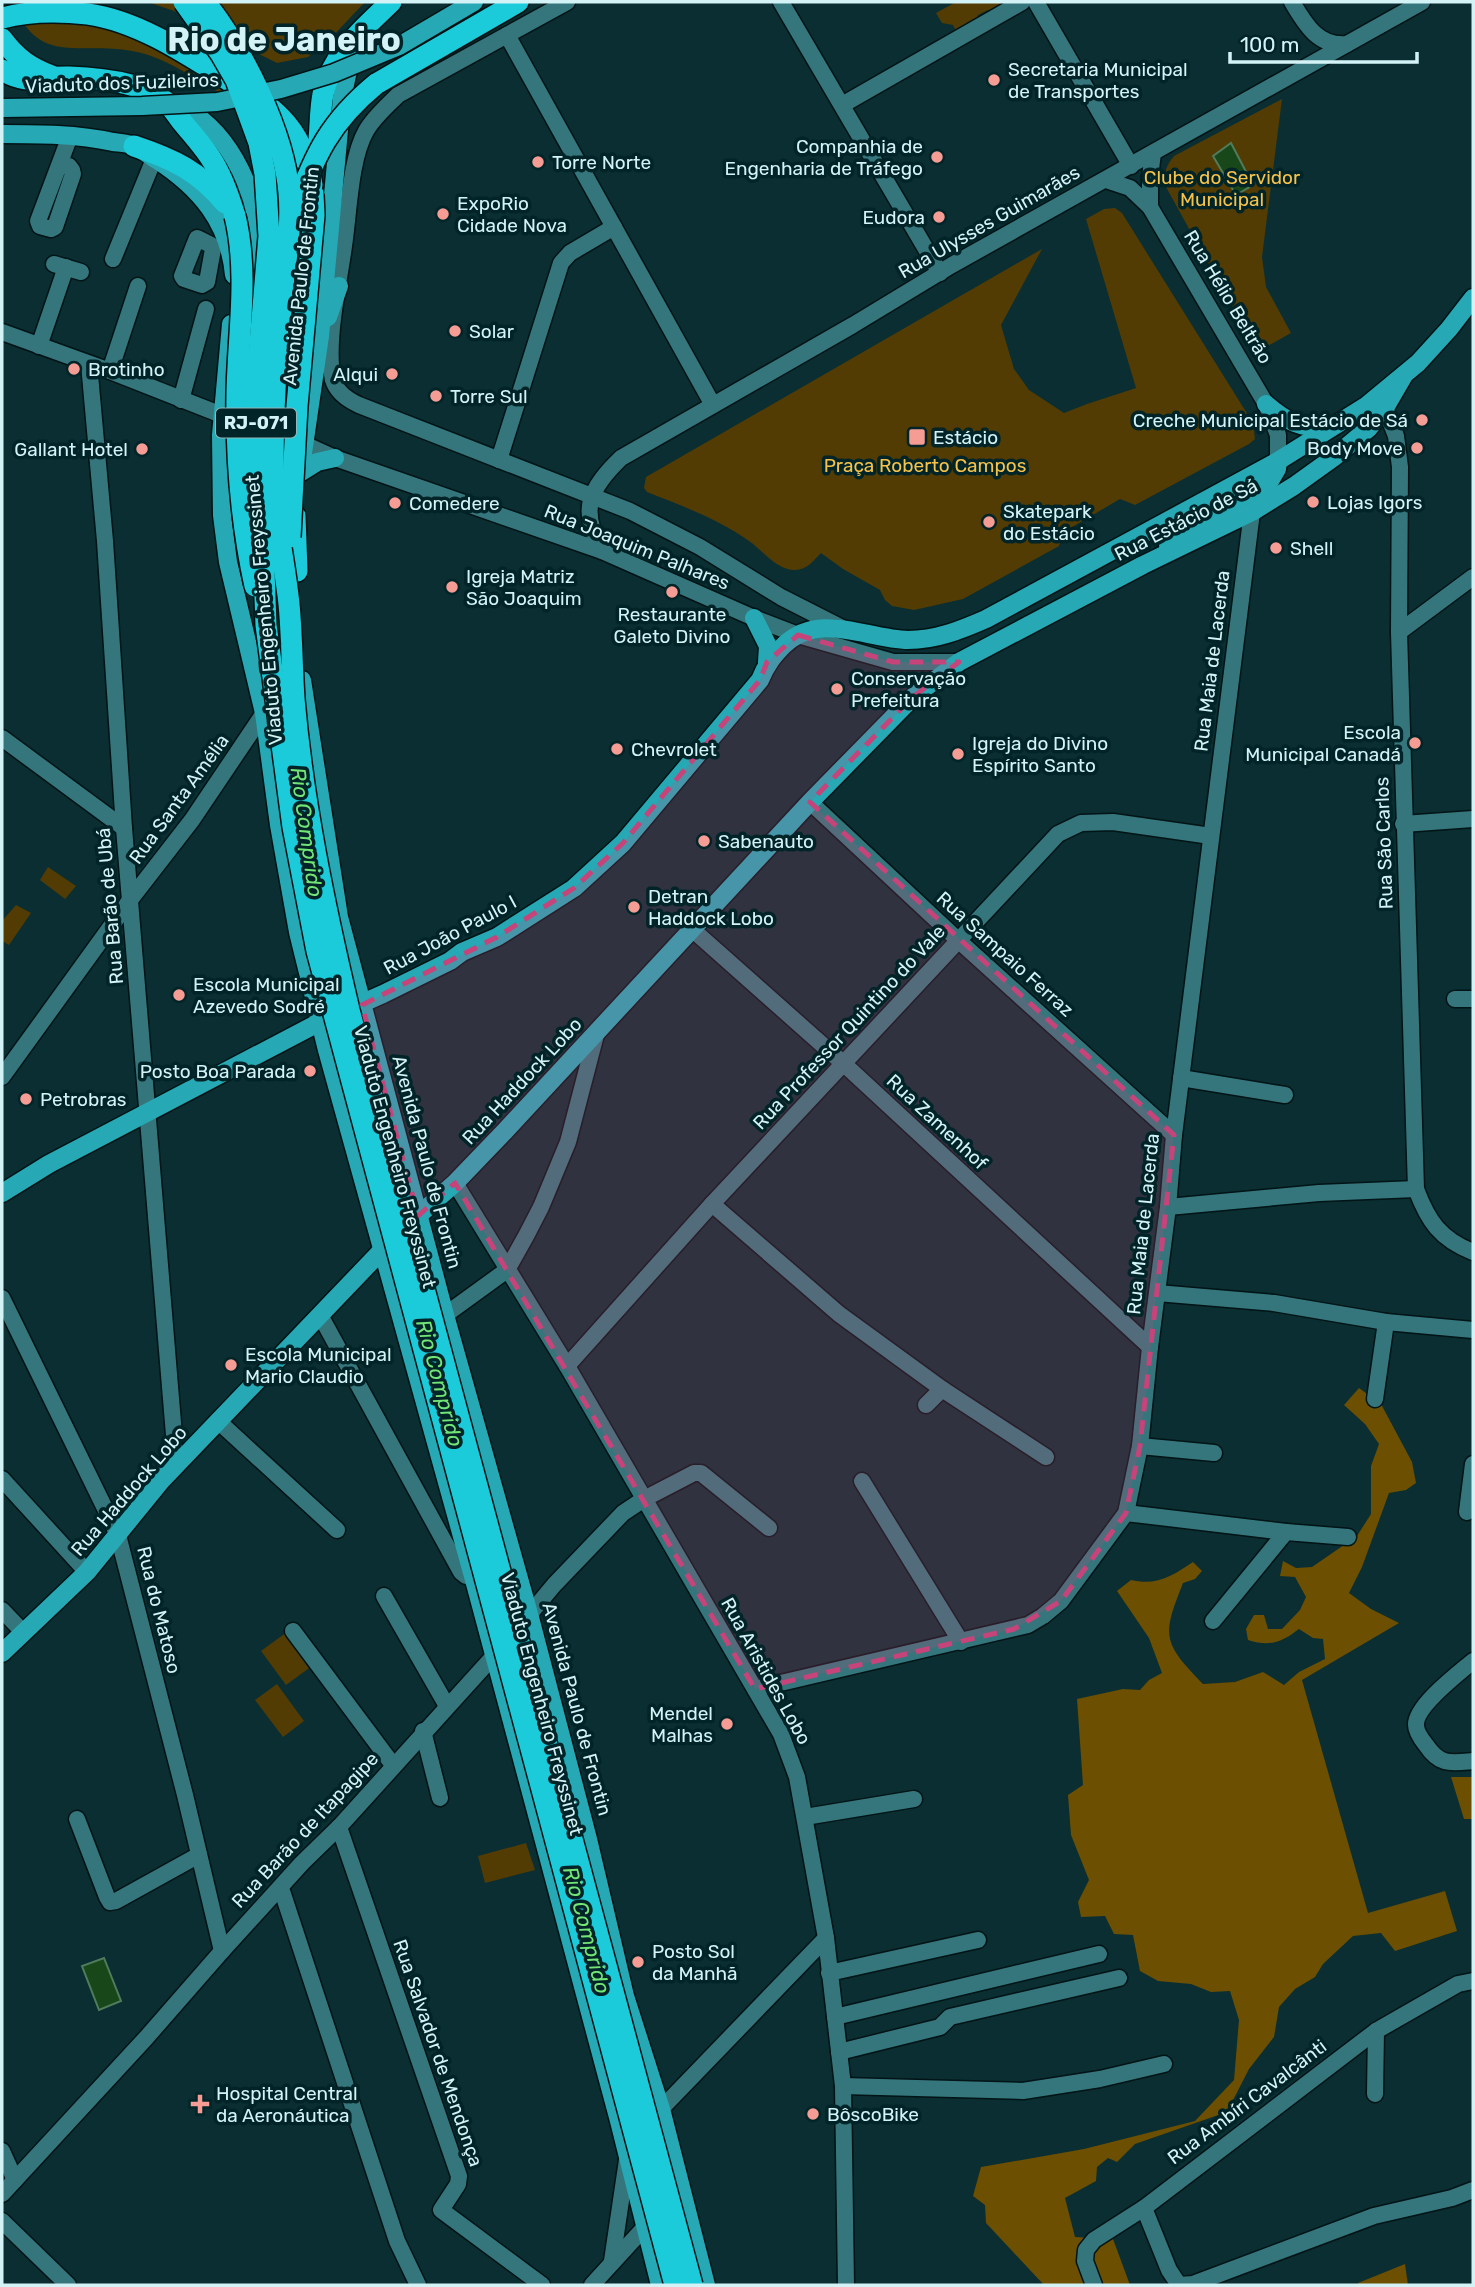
<svg xmlns="http://www.w3.org/2000/svg" width="1475" height="2287" font-family="Rubik,sans-serif">
<style>
.green{fill:#523c04}
.forest{fill:#6c4f01}
.water{fill:#18481a;stroke:#507b5c;stroke-width:2}
.lines{fill:none;stroke-linecap:round;stroke-linejoin:round}
.river{stroke:#18481a;stroke-width:23}
.minor-casing{stroke:#021416;stroke-width:19}
.major-casing{stroke:#021416;stroke-width:21}
.highway-casing{stroke:#021416;stroke-width:24}
.minor{stroke:#35767c;stroke-width:16}
.major{stroke:#26a9b4;stroke-width:18}
.highway{stroke:#1ccbda;stroke-width:21}
.major-bridge-casing{stroke:#021416;stroke-width:21;stroke-linecap:butt}
.highway-bridge-casing{stroke:#021416;stroke-width:24;stroke-linecap:butt}
.major-bridge{stroke:#26a9b4;stroke-width:18}
.highway-bridge{stroke:#1ccbda;stroke-width:21}
.marked{fill:#c6447a;fill-opacity:0.2;stroke:#c6447a;stroke-width:5;stroke-dasharray:14 9;stroke-linejoin:round}
.poi-dot{fill:#f59c95;stroke:#002427;stroke-width:2.5}
.labels{text-anchor:middle;dominant-baseline:central;stroke-width:7;stroke-linejoin:round;paint-order:stroke}
.shield{fill:#002427;stroke:#94b5b9;stroke-width:2}
.shield-label{font-size:18px;font-weight:bold;fill:#d4f3f7}
.poi-label{font-size:19px;fill:#d4f3f7;stroke:#002427;text-anchor:start}
.street-label{font-size:19px;fill:#d4f3f7;stroke:#002427}
.park-label{font-size:19px;fill:#f7c24a;stroke:#002427}
.water-label{font-size:21px;font-style:italic;fill:#73e577;stroke:#002427}
.town-label{font-size:33px;font-weight:bold;fill:#d4f3f7;stroke:#002427}
</style>
<rect width="100%" height="100%" fill="#0a2e31"/>
<!-- green -->
<g class="green">
<path d="M13,2h78l-1,9 61,14 78,66 -4,5c-29,-16 -60,-40 -93,-45 -54,-10 -94,16 -119,-49z"/>
<path d="M148,2h217l-35,37 -22,18 -31,6 -103,-52z"/>
<path d="M956,2h51l-12,10 -7,-2 -10,5 -2,7 -20,9 -3,-6 -11,-2 -6,-10z"/>
<path d="M1282,99l-20,158 4,30 25,46 -34,19 -91,-165c-2,-14 -1,-20 8,-31z"/>
<path d="M1115,208l7,5 131,210 2,16 -6,5 -114,61 -15,-6 -58,34 -3,13 -96,53 -49,11 -22,-4 -7,-6 -5,-10 -37,-21 -22,-16c-7,7 -14,17 -26,17 -18,0 -32,-19 -46,-29 -31,-22 -67,-35 -102,-49l-3,-4 2,-11 396,-228 -41,76 13,44 15,21 35,23 23,-9 49,-16 -50,-169 18,-10z"/>
<path d="M48,867l28,19 -11,13 -25,-19z"/>
<path d="M16,905l15,8 -22,32 -7,-4v-20z"/>
<path d="M287,1632l25,34 -26,19 -25,-34z"/>
<path d="M277,1684l27,37 -21,16 -28,-37z"/>
<path d="M526,1843l9,27 -50,13 -7,-27z"/>
</g>
<!-- forest -->
<g class="forest">
<path d="M1359,1388l22,16 31,58 4,21 -10,7 -17,3 -27,74 -13,26 22,16 28,14 -97,57 66,233 77,-22 12,40 -62,20 -14,-18 -28,3 -30,28 -8,13 -20,12 -16,18 -5,30 -25,32 -22,43 -92,32 -18,18 -9,-4 -11,9 -1,14 -31,17 10,39 38,2 17,46h-86l-58,-62 -1,-18 -12,-9 8,-29 103,-18 111,-28 39,-41 5,-60 -9,-29 -19,1 -20,-8 -33,-3 -18,-10 -7,-36 -19,-1 -9,-18 -24,1 -3,-15 11,-22 -18,-45 -3,-40 15,-10 -6,-86 46,-10 17,1 9,-10 13,-7 -13,-35 -32,-47 14,-11c26,6 41,-4 62,-18l9,9 -7,8 -12,4c-21,53 -21,59 20,101l32,-2 28,-10 21,13 15,-13 26,-13 -2,-20 -10,-1 -14,-9c-17,13 -29,18 -51,11l-2,-11 8,-14h10l4,14h14l18,-19 6,-13 -11,-20 -15,-1 3,-15 13,7 16,-1 45,-31 14,-22v-48l8,-22 -14,-20 -21,-19z"/>
<path d="M1451,1777h22v42h-9z"/>
<path d="M1405,2264l3,21h-49l-1,-2z"/>
</g>
<!-- water -->
<g class="water">
<path d="M1231,143l22,42 -17,10 -23,-39z"/>
<path d="M104,1958l17,43 -22,9 -17,-44z"/>
</g>
<g class="lines">
<!-- river -->
<path class="river" d="M271,554l13,98"/>
<defs>
<g id="minor">
<path d="M567,2l-169,93c-11,11 -24,22 -32,36 -16,28 -17,82 -22,115 -5,38 -19,97 -11,134 4,13 15,20 26,25l271,106 70,36 81,50 61,31"/>
<path d="M781,2l159,271"/>
<path d="M1036,2l95,164"/>
<path d="M1292,2c13,22 26,45 55,42"/>
<path d="M507,35l206,370"/>
<path d="M842,105l180,-103"/>
<path d="M60,165l9,1 3,4 1,4 -18,53 -4,2 -11,-3 -2,-5 32,-85"/>
<path d="M1106,180l24,8 20,19 116,197 12,31v26"/>
<path d="M1150,207v-30l3,-24"/>
<path d="M197,238l14,7 2,4 -6,33 -5,3 -18,-6 -2,-3z"/>
<path d="M113,259l41,-100"/>
<path d="M54,264l27,8"/>
<path d="M2,332l108,39 122,48"/>
<path d="M39,346l27,-79"/>
<path d="M89,364l16,177 19,287 50,607v10l-13,34"/>
<path d="M110,371l28,-85"/>
<path d="M181,400l25,-91"/>
<path d="M1385,408l11,28 4,31 -1,165 17,557c12,32 24,50 57,63"/>
<path d="M304,444l31,14 267,93 152,67 44,17 95,27h66"/>
<path d="M499,460l62,-197 9,-10 44,-26"/>
<path d="M602,551c-23,-41 -13,-62 19,-93l232,-133 99,-60 470,-263"/>
<path d="M1399,632l74,-55"/>
<path d="M2,738l122,90"/>
<path d="M810,802l148,138 216,195"/>
<path d="M1403,824l70,-5"/>
<path d="M693,930l151,134 306,283"/>
<path d="M1455,999h18"/>
<path d="M2,1077l128,-177 62,-80 72,-107"/>
<path d="M1181,1078l104,17"/>
<path d="M455,1183l112,183 214,368 16,43 29,161 17,148 3,199"/>
<path d="M712,1204l127,110 103,75 104,68"/>
<path d="M1168,1207l151,-14 97,-4"/>
<path d="M1157,1293l117,10 112,19 87,8"/>
<path d="M2,1298l116,237 67,260 37,156"/>
<path d="M320,1315l141,257 5,4h7"/>
<path d="M445,1315l62,-45 19,-34 15,-29 27,-65 29,-111"/>
<path d="M567,1366l145,-162 346,-370 23,-11 32,-1 98,14"/>
<path d="M1375,1399l11,-77"/>
<path d="M926,1405l16,-16"/>
<path d="M218,1421l119,109"/>
<path d="M1140,1446l74,7"/>
<path d="M2,1479l85,93"/>
<path d="M862,1481l99,161"/>
<path d="M1467,1512l6,-48"/>
<path d="M1126,1513l160,19 -73,89"/>
<path d="M1286,1532l62,5"/>
<path d="M384,1596l63,110"/>
<path d="M2,1610l21,22"/>
<path d="M524,1621l30,-36 69,-72 21,-14 50,-26h7l68,55"/>
<path d="M293,1631l100,134"/>
<path d="M1473,1661c-14,12 -58,45 -57,64 0,7 6,15 10,20 14,21 25,18 47,16"/>
<path d="M755,1689l273,-64 15,-9 18,-15 65,-88 14,-67 10,-99 18,-140 6,-72 78,-623"/>
<path d="M423,1731l17,67"/>
<path d="M805,1817l109,-18"/>
<path d="M77,1819l30,78 3,5 6,-1 83,-46"/>
<path d="M339,1827l120,349 -1,8 -17,26 101,75"/>
<path d="M281,1888l116,353 21,44"/>
<path d="M829,1973l149,-33"/>
<path d="M835,2017l264,-63"/>
<path d="M839,2052l101,-25 10,-10 169,-39"/>
<path d="M843,2086l180,5 77,-12 64,-15"/>
<path d="M1375,2094l1,-63"/>
<path d="M650,2112l11,-3 165,-171"/>
<path d="M2,2151l13,29"/>
<path d="M2,2194l144,-156 76,-87 80,-88 37,-36 161,-178"/>
<path d="M1144,2208l25,62 10,15 14,-1 181,-68 78,-18 21,-8"/>
<path d="M2,2221l66,64"/>
<path d="M612,2261l15,-101"/>
<path d="M592,2285l53,-58"/>
<path d="M1094,2285l-9,-24 1,-11 8,-10 50,-32 232,-177 82,-47 15,-3"/>
</g>
<g id="major">
<path d="M462,9l12,-7"/>
<path d="M169,103c8,3 18,6 25,11 45,31 69,96 66,149"/>
<path d="M2,134c37,0 75,0 111,8 7,1 15,1 21,4 8,3 16,10 23,14 43,28 72,62 77,115"/>
<path d="M328,317l11,-31"/>
<path d="M231,324l-10,111 1,80 6,47 36,151 15,112 19,107 29,118 146,526 146,545 41,164"/>
<path d="M1266,404c22,19 33,23 62,25"/>
<path d="M303,453l17,-117 22,-238 9,-41"/>
<path d="M301,472l16,-10 18,-4"/>
<path d="M1168,545l21,-16 81,-48 7,-12 1,-8"/>
<path d="M754,618l14,28 -1,16"/>
<path d="M302,680l37,237 106,398 84,299 59,225 37,157 36,113 45,176"/>
<path d="M2,1193l47,-29 271,-142 63,-28 67,-33 12,-9 35,-15 77,-49 49,-45 137,-163c6,-15 13,-24 24,-35 36,-34 82,-6 124,-5 28,0 53,-10 78,-21l292,-158 88,-55 52,-43 31,-34 24,-31"/>
<path d="M411,1222l44,-39 50,-52 305,-329 103,-105 46,-35 184,-97 109,-53 42,-26 39,-28 36,-30 16,-20 18,-31"/>
<path d="M2,1653l85,-81 74,-91 227,-237"/>
</g>
<g id="highway">
<path d="M2,18c26,-7 58,-7 86,-4 50,7 99,40 140,66 18,12 38,22 53,38 18,18 27,42 31,67"/>
<path d="M2,39c14,19 28,29 50,37"/>
<path d="M2,70c26,16 38,6 67,7 30,1 74,5 97,25 7,6 12,15 17,21 9,11 19,22 27,34 12,18 19,39 25,59"/>
<path d="M376,84l142,-82"/>
<path d="M134,146c39,13 65,25 91,57"/>
<path d="M317,155c4,-20 2,-41 6,-61 9,-40 40,-65 68,-92"/>
<path d="M291,230l7,32 -1,40"/>
<path d="M295,516l2,55"/>
</g>
</defs>
<!-- minor casing -->
<use href="#minor" class="minor-casing"/>
<!-- major casing -->
<use href="#major" class="major-casing"/>
<!-- highway casing -->
<use href="#highway" class="highway-casing"/>
<!-- minor -->
<use href="#minor" class="minor"/>
<!-- major -->
<use href="#major" class="major"/>
<!-- highway -->
<use href="#highway" class="highway"/>
<defs>
<path id="major-bridge" d="M2,108l140,-2 75,-4 64,-13 53,-16 65,-27 63,-37"/>
<g id="highway-bridge">
<path d="M184,2l37,52 15,26 23,63 6,31 4,62 -12,143 -1,81 7,83 3,82 27,202 24,124 358,1334"/>
<path d="M205,2c38,48 79,130 84,191 3,32 -3,64 -6,95 -6,66 -12,134 -9,201 2,38 11,76 15,115 3,31 3,63 5,95 9,105 31,209 55,311l343,1275"/>
<path d="M295,209c20,-55 35,-87 81,-125"/>
<path d="M235,216c14,58 3,119 2,177 -1,66 4,129 18,193"/>
<path d="M290,537l7,-131 17,-191 -1,-21"/>
</g>
</defs>
<!-- major-bridge casing -->
<use href="#major-bridge" class="major-bridge-casing"/>
<!-- highway-bridge casing -->
<use href="#highway-bridge" class="highway-bridge-casing"/>
<!-- major-bridge -->
<use href="#major-bridge" class="major-bridge"/>
<!-- highway-bridge -->
<use href="#highway-bridge" class="highway-bridge"/>
</g>
<!-- marked area -->
<path class="marked" d="M798,635l95,27h66l-46,35 -103,105 364,333 -34,311 -14,67 -65,88 -47,28 -259,60 -300,-506 -37,33 -56,-211 135,-68 77,-49 49,-45 137,-163 7,-18z"/>
<!-- markers -->
<g class="poi-dot">
<circle cx="994" cy="80" r="7"/>
<circle cx="937" cy="157" r="7"/>
<circle cx="538" cy="162" r="7"/>
<circle cx="443" cy="214" r="7"/>
<circle cx="939" cy="217" r="7"/>
<circle cx="455" cy="331" r="7"/>
<circle cx="74" cy="369" r="7"/>
<circle cx="392" cy="374" r="7"/>
<circle cx="436" cy="396" r="7"/>
<circle cx="1422" cy="420" r="7"/>
<rect x="908" y="428" width="18" height="18" rx="3.5"/>
<circle cx="1417" cy="448" r="7"/>
<circle cx="142" cy="449" r="7"/>
<circle cx="1313" cy="502" r="7"/>
<circle cx="395" cy="503" r="7"/>
<circle cx="989" cy="522" r="7"/>
<circle cx="1276" cy="548" r="7"/>
<circle cx="452" cy="587" r="7"/>
<circle cx="672" cy="592" r="7"/>
<circle cx="837" cy="689" r="7"/>
<circle cx="1415" cy="743" r="7"/>
<circle cx="617" cy="749" r="7"/>
<circle cx="958" cy="754" r="7"/>
<circle cx="704" cy="841" r="7"/>
<circle cx="634" cy="907" r="7"/>
<circle cx="179" cy="995" r="7"/>
<circle cx="310" cy="1071" r="7"/>
<circle cx="26" cy="1099" r="7"/>
<circle cx="231" cy="1365" r="7"/>
<circle cx="727" cy="1724" r="7"/>
<circle cx="638" cy="1962" r="7"/>
<path d="M196.5 2093.5h7v7h7v7h-7v7h-7v-7h-7v-7h7z"/>
<circle cx="813" cy="2114" r="7"/>
</g>
<g class="labels">
<!-- shield labels -->
<rect class="shield" x="216" y="408.5" width="80" height="29" rx="5"/>
<g class="shield-label">
<text x="256" y="423">RJ-071</text>
</g>
<!-- poi labels -->
<g class="poi-label">
<text x="1008" y="69">Secretaria Municipal<tspan x="1008" dy="22">de Transportes</tspan></text>
<text x="923" y="146" text-anchor="end">Companhia de<tspan x="923" dy="22">Engenharia de Tráfego</tspan></text>
<text x="552" y="162">Torre Norte</text>
<text x="457" y="203">ExpoRio<tspan x="457" dy="22">Cidade Nova</tspan></text>
<text x="925" y="217" text-anchor="end">Eudora</text>
<text x="469" y="331">Solar</text>
<text x="88" y="369">Brotinho</text>
<text x="378" y="374" text-anchor="end">Alqui</text>
<text x="450" y="396">Torre Sul</text>
<text x="1408" y="420" text-anchor="end">Creche Municipal Estácio de Sá</text>
<text x="933" y="437">Estácio</text>
<text x="1403" y="448" text-anchor="end">Body Move</text>
<text x="128" y="449" text-anchor="end">Gallant Hotel</text>
<text x="1327" y="502">Lojas Igors</text>
<text x="409" y="503">Comedere</text>
<text x="1003" y="511">Skatepark<tspan x="1003" dy="22">do Estácio</tspan></text>
<text x="1290" y="548">Shell</text>
<text x="466" y="576">Igreja Matriz<tspan x="466" dy="22">São Joaquim</tspan></text>
<text x="672" y="614" text-anchor="middle">Restaurante<tspan x="672" dy="22">Galeto Divino</tspan></text>
<text x="851" y="678">Conservação<tspan x="851" dy="22">Prefeitura</tspan></text>
<text x="1401" y="732" text-anchor="end">Escola<tspan x="1401" dy="22">Municipal Canadá</tspan></text>
<text x="972" y="743">Igreja do Divino<tspan x="972" dy="22">Espírito Santo</tspan></text>
<text x="631" y="749">Chevrolet</text>
<text x="718" y="841">Sabenauto</text>
<text x="648" y="896">Detran<tspan x="648" dy="22">Haddock Lobo</tspan></text>
<text x="193" y="984">Escola Municipal<tspan x="193" dy="22">Azevedo Sodré</tspan></text>
<text x="296" y="1071" text-anchor="end">Posto Boa Parada</text>
<text x="40" y="1099">Petrobras</text>
<text x="245" y="1354">Escola Municipal<tspan x="245" dy="22">Mario Claudio</tspan></text>
<text x="713" y="1713" text-anchor="end">Mendel<tspan x="713" dy="22">Malhas</tspan></text>
<text x="652" y="1951">Posto Sol<tspan x="652" dy="22">da Manhã</tspan></text>
<text x="216" y="2093">Hospital Central<tspan x="216" dy="22">da Aeronáutica</tspan></text>
<text x="827" y="2114">BôscoBike</text>
</g>
<!-- street labels -->
<g class="street-label">
<text transform="translate(122 83) rotate(-2)">Viaduto dos Fuzileiros</text>
<text transform="translate(989 222) rotate(-30)">Rua Ulysses Guimarães</text>
<text transform="translate(301 276) rotate(-84)">Avenida Paulo de Frontin</text>
<text transform="translate(1228 297) rotate(59)">Rua Hélio Beltrão</text>
<text transform="translate(1186 520) rotate(-27)">Rua Estácio de Sá</text>
<text transform="translate(637 547) rotate(22)">Rua Joaquim Palhares</text>
<text transform="translate(264 610) rotate(-95)">Viaduto Engenheiro Freyssinet</text>
<text transform="translate(1212 661) rotate(-83)">Rua Maia de Lacerda</text>
<text transform="translate(179 799) rotate(-54)">Rua Santa Amélia</text>
<text transform="translate(1384 843) rotate(-92)">Rua São Carlos</text>
<text transform="translate(110 906) rotate(-95)">Rua Barão de Ubá</text>
<text transform="translate(450 935) rotate(-28)">Rua João Paulo I</text>
<text transform="translate(1005 954) rotate(42)">Rua Sampaio Ferraz</text>
<text transform="translate(849 1027) rotate(-47)">Rua Professor Quintino do Vale</text>
<text transform="translate(522 1081) rotate(-47)">Rua Haddock Lobo</text>
<text transform="translate(937 1122) rotate(43)">Rua Zamenhof</text>
<text transform="translate(395 1157) rotate(75)">Viaduto Engenheiro Freyssinet</text>
<text transform="translate(427 1162) rotate(75)">Avenida Paulo de Frontin</text>
<text transform="translate(1143 1224) rotate(-84)">Rua Maia de Lacerda</text>
<text transform="translate(129 1491) rotate(-49)">Rua Haddock Lobo</text>
<text transform="translate(159 1610) rotate(76)">Rua do Matoso</text>
<text transform="translate(766 1671) rotate(61)">Rua Aristides Lobo</text>
<text transform="translate(542 1704) rotate(75)">Viaduto Engenheiro Freyssinet</text>
<text transform="translate(577 1709) rotate(75)">Avenida Paulo de Frontin</text>
<text transform="translate(305 1830) rotate(-47)">Rua Barão de Itapagipe</text>
<text transform="translate(438 2053) rotate(71)">Rua Salvador de Mendonça</text>
<text transform="translate(1247 2102) rotate(-37)">Rua Ambíri Cavalcânti</text>
</g>
<!-- park labels -->
<g class="park-label">
<text x="1222" y="177">Clube do Servidor<tspan x="1222" dy="22">Municipal</tspan></text>
<text x="925" y="465">Praça Roberto Campos</text>
</g>
<!-- water labels -->
<g class="water-label">
<text transform="translate(307 832) rotate(82)">Rio Comprido</text>
<text transform="translate(440 1383) rotate(75)">Rio Comprido</text>
<text transform="translate(587 1930) rotate(75)">Rio Comprido</text>
</g>
<!-- town labels -->
<g class="town-label">
<text x="284" y="39">Rio de Janeiro</text>
</g>
</g>
<!-- border -->
<rect width="1475" height="2287" fill="none" stroke="#d4f3f7" stroke-width="7"/>
<!-- scale -->
<path d="M1230 52v10h187v-10" fill="none" stroke="#d4f3f7" stroke-width="3.5"/>
<text x="1240" y="52" font-size="21" fill="#d4f3f7" stroke="#002427" stroke-width="5" paint-order="stroke">100 m</text>
</svg>
